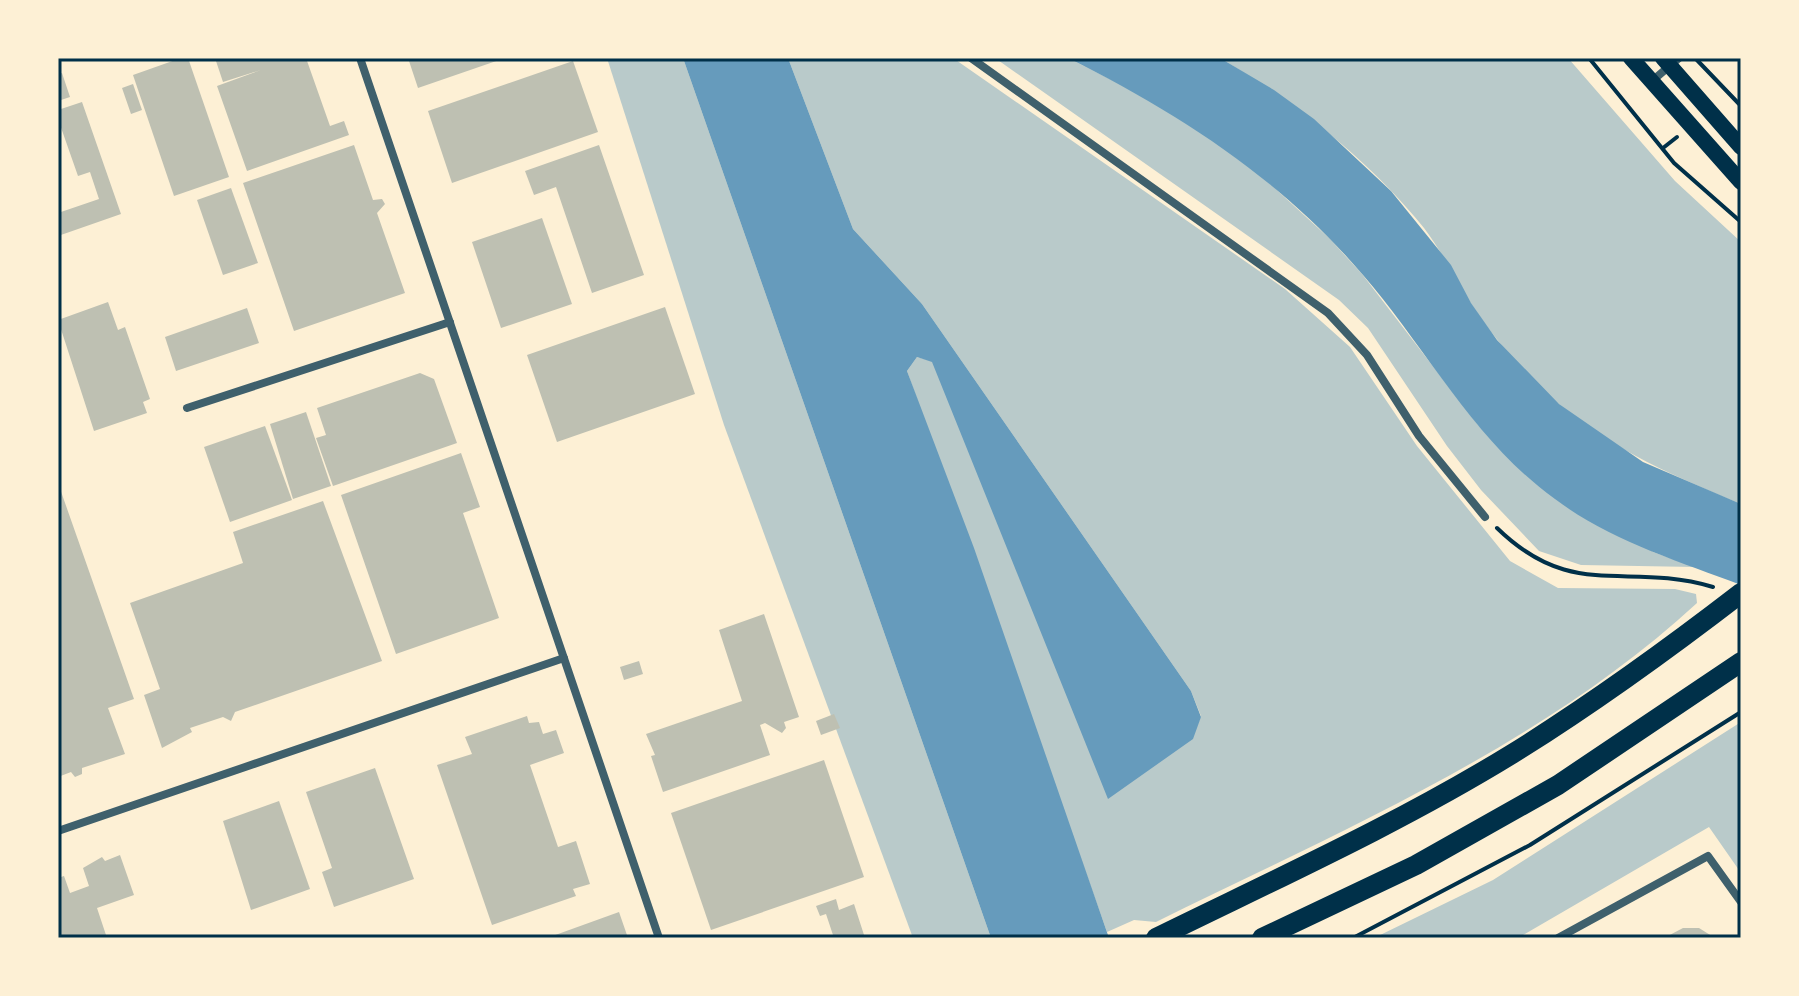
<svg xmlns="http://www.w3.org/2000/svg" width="1799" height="996" font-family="'Zilla Slab',serif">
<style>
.green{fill:#b9caca}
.water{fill:#669bbc}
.building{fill:#bec0b2}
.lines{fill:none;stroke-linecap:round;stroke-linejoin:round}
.path{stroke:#003049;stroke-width:4}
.minor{stroke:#3f606c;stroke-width:8}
.secondary{stroke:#003049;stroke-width:16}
.primary{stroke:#003049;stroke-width:20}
.neatline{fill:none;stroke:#003049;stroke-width:3}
</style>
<rect width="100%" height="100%" fill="#fdf0d5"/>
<!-- green -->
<g class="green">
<path d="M607,58h76l308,880h-78l-189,-513z"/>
<path d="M788,58h165l332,231 65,58 67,99 93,115 48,27 117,1 21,5 1,9c-154,142 -354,227 -541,319l-22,-2 -27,12 -200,-561 10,-14 15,4 260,378 9,-23 -10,-25 -269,-387 -69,-75z"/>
<path d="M995,58h73l62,31 72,43 53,38 74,68 33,36 116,151 35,37 140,90 42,15 -114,-2 -42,-14 -58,-61 -34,-44 -79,-118 -29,-28z"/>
<path d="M1220,58h348l107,123 66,61v262c-65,-27 -126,-53 -181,-99 -33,-27 -64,-64 -88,-100 -17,-26 -29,-52 -48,-77 -57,-70 -127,-124 -204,-170z"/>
<path d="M1741,722v151l-32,-46 -191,111h-144l119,-58z"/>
</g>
<!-- water -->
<g class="water">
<path d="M683,58h105l65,171 69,75 269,387 10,26 -8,22 -85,60 -176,-437 -15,-5 -10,14 67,177 135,390h-118z"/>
<path d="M1068,58h152l54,32 40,29 77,72 60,74 20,38 26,37 62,64 84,58 98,42v81c-63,-24 -132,-45 -186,-86 -81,-58 -128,-150 -192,-224 -81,-95 -184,-162 -295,-217z"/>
</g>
<!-- building -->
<g class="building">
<path d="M181,58h7l41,119 -55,19 -41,-121z"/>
<path d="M215,58h91l24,68 14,-5 5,14 -102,36 -30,-85 44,-16 -38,12z"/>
<path d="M408,58h97l-87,30z"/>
<path d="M573,61l25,71 -146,51 -24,-72z"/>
<path d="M62,73l8,24 -12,4v-27z"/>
<path d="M133,84l9,26 -11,4 -9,-26z"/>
<path d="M82,102l39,112 -63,22v-23l41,-14 -9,-27 -12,4 -20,-57v-9z"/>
<path d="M354,145l19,55 9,-1 3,5 -8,9 28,80 -111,38 -51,-148z"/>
<path d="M599,145l45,130 -52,18 -36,-106 -22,8 -9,-24z"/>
<path d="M231,188l27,75 -35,12 -26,-75z"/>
<path d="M542,218l30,86 -71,24 -29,-86z"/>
<path d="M108,302l10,28 7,-3 25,72 -7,3 4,11 -53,18 -36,-111z"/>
<path d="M665,307l30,87 -138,48 -30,-87z"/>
<path d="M247,308l12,35 -83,28 -11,-34z"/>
<path d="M420,373l14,6 23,64 -124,43 -17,-48 10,-3 -9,-27z"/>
<path d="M306,412l25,74 -38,13 -23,-75z"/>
<path d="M265,426l27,74 -62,22 -26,-75z"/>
<path d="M461,453l19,54 -17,6 36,105 -103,36 -55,-159z"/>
<path d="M58,483l76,216 -26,9 17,46 -43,14v6l-7,3 -4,-5 -13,5z"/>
<path d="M323,501l59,160 -147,51 -4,9 -8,-4 -33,11 2,4 -30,16 -18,-53 16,-6 -30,-86 113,-40 -10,-31z"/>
<path d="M764,614l35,103 -15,5 2,6 -4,5 -17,-10 -5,2 10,30 -107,37 -12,-36 4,-1 -9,-21 96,-33 -23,-71z"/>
<path d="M639,661l4,13 -19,6 -4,-13z"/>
<path d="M834,714l6,14 -19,7 -5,-14z"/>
<path d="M527,716l2,7 10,-1 4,12 13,-4 8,23 -34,12 28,82 18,-6 14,43 -17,5 3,7 -84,29 -55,-160 35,-11 -7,-17z"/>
<path d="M824,760l40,117 -153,53 -40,-117z"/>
<path d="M375,768l39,111 -80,28 -12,-35 10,-4 -26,-76z"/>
<path d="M279,801l31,88 -59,21 -28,-89z"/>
<path d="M120,855l14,40 -37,13 10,30h-49v-60l6,-2 6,17 19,-7 -6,-18 19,-11 3,4z"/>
<path d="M836,899l3,11 15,-6 11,34h-31l-8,-24 -6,2 -4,-10z"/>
<path d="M619,912l9,26h-81z"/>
<path d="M1683,928h16l16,10h-51z"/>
</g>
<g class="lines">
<!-- path -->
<g class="path">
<path d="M1589,58l85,105 67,59"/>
<path d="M1696,59l45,47"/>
<path d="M1663,148l14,-11"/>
<path d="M1497,528c76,74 128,33 216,59"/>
<path d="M1353,938l177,-93 211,-133"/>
</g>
<!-- minor -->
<g class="minor">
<path d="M360,58l299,880"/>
<path d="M971,58l357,255 39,42 52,81 66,81"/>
<path d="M1652,81l27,-23"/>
<path d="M187,408l263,-86"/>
<path d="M58,831l506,-173"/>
<path d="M1558,938l150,-82 33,46"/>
</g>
<!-- secondary -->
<g class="secondary">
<path d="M1631,58l110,124"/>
<path d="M1663,58l78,89"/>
</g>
<!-- primary -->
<g class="primary">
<path d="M1156,938c120,-59 242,-114 356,-184 79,-49 155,-104 229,-161"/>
<path d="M1262,938l154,-73 142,-80 183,-123"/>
</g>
</g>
<!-- border -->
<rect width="1799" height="996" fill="none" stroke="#fdf0d5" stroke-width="120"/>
<rect x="60" y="60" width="1679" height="876" class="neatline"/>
</svg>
